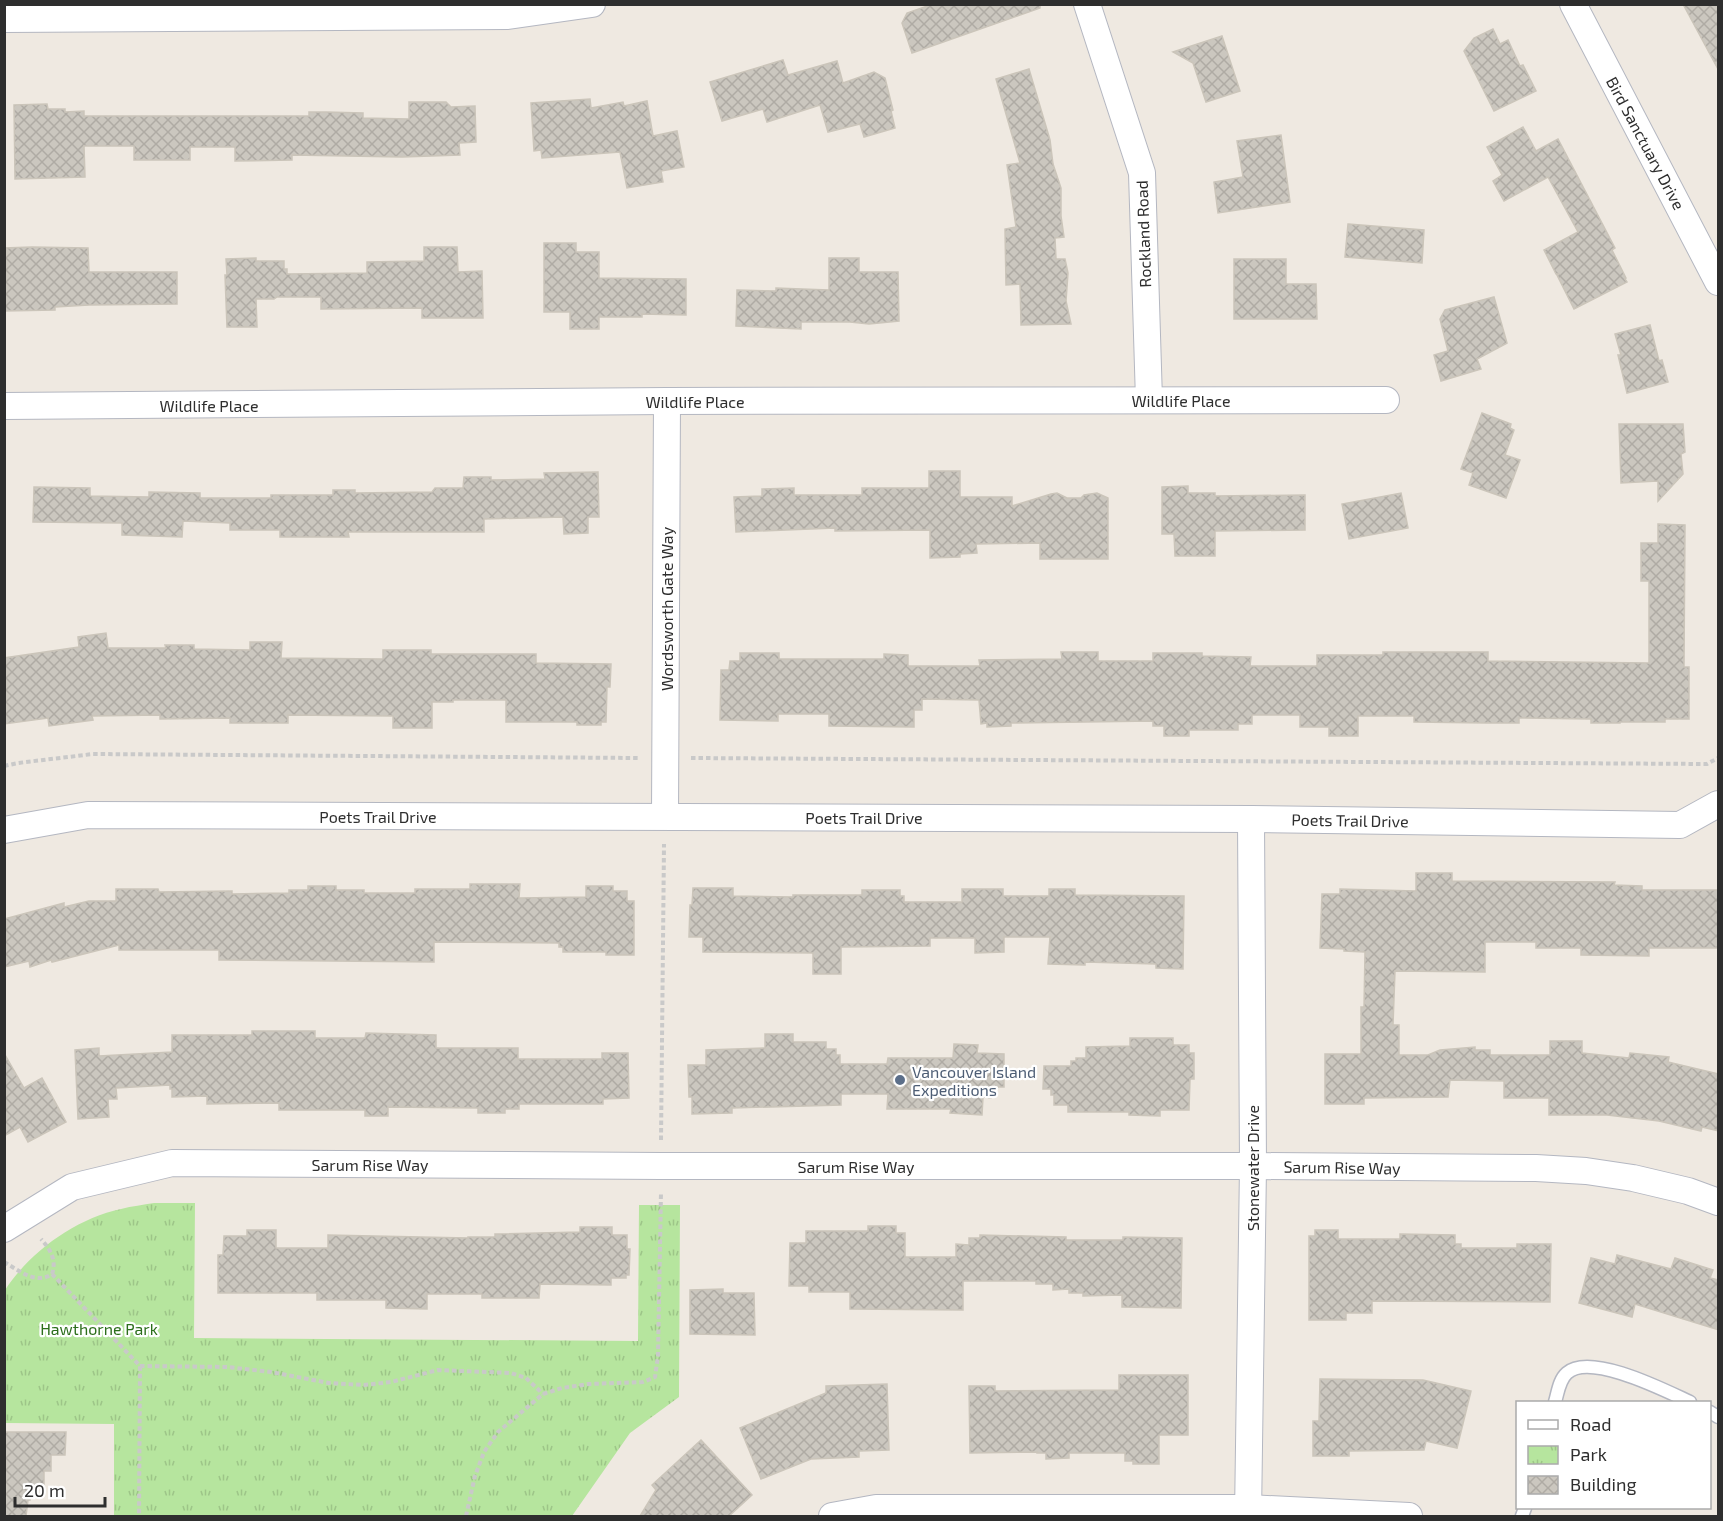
<svg xmlns="http://www.w3.org/2000/svg" width="1723" height="1521" font-family="'Exo 2',sans-serif">
<style>
.park{fill:url(#park-tufts)}
.building{fill:url(#building-cross-hatch);stroke:#cbc5ba;stroke-width:1.5}
.lines{fill:none;stroke-linecap:round;stroke-linejoin:round}
.lane-casing{stroke:#b4b7c1;stroke-width:15}
.street-casing{stroke:#b4b7c1;stroke-width:28}
.path{stroke:#c9c9c9;stroke-width:4;stroke-dasharray:4.5 3;stroke-linecap:butt}
.lane{stroke:#fff;stroke-width:12}
.street{stroke:#fff;stroke-width:26}
.service-dot{fill:#5c6f8a;stroke:#fff;stroke-width:2}
.labels{text-anchor:middle;dominant-baseline:central;stroke-width:4.5;stroke-linejoin:round;paint-order:stroke}
.street-label{font-size:16px;fill:#2e2e2e;stroke:#fff}
.service-label{font-size:16px;fill:#4e5e75;stroke:#fff;text-anchor:start}
.park-label{font-size:16px;fill:#2c6e1b;stroke:#fff}
</style>
<defs>
<pattern id="park-tufts" width="24" height="20" patternUnits="userSpaceOnUse" patternTransform="scale(1.5)"><rect width="24" height="20" fill="#b6e59e"/><path d="M3 7l-1-3M5 7V3M7 7l1-3M15 17l-1-3M17 17v-4M19 17l1-3" fill="none" stroke="#9dc588"/></pattern>
<pattern id="building-cross-hatch" width="8" height="8" patternUnits="userSpaceOnUse" patternTransform="scale(1.5)"><rect width="8" height="8" fill="#cbc7bf"/><path d="M0 0l8 8M0 8l8-8" fill="none" stroke="#afaba4"/></pattern>
</defs>
<rect width="100%" height="100%" fill="#efe9e1"/>
<!-- park -->
<path class="park" d="M154,1203h41l-1,135 444,3 1,-136h41l-1,192 -49,36 -58,83h-458v-92l-109,-1v-133c26,-39 70,-71 116,-81 11,-3 22,-4 33,-6z"/>
<!-- building -->
<g class="building">
<path d="M933,4h107v4l-128,45 -10,-30 5,-10z"/>
<path d="M1683,4h36v67z"/>
<path d="M1493,29l7,15 8,-4 12,26 3,-1 13,26 -42,20 -30,-60 10,-13z"/>
<path d="M1222,36l18,55 -34,11 -13,-39 -20,-11z"/>
<path d="M783,60l5,15 49,-14 6,22 31,-11 11,6 8,32 -2,1 4,17 -31,9 -4,-13 -32,8 -8,-27 -53,17 -4,-13 -41,12 -12,-39z"/>
<path d="M1029,69l21,71 3,24 8,24v28l3,21 -9,1 1,21h9l3,14 -2,28 5,23 -50,1 -1,-41 -14,1 -1,-56 11,-2 -9,-62 13,-2 -24,-84z"/>
<path d="M590,99l1,9 32,-6 1,4 23,-5 6,35 24,-5 7,36 -23,4 2,11 -36,6 -7,-36 -78,6 -1,-8 -7,1 -3,-48z"/>
<path d="M409,102h37l5,5 24,-1 1,36 -17,1 1,12 -58,2 -110,-2v5l-57,1v-14h-45v13h-56v-14h-50l1,31 -70,2 -1,-74 33,-1 1,5h17v3l19,-1v5h225v-4h17l37,1v5l46,1z"/>
<path d="M1523,127l13,24 22,-12 57,109 -3,2 14,28 -1,1 2,3 -53,27 -17,-34 2,-1h-3l-12,-24 34,-18 -30,-55 -44,24 -11,-20 9,-6 -15,-28z"/>
<path d="M1281,135l9,67 -72,11 -4,-31 29,-5 -6,-36z"/>
<path d="M1348,224l76,6 -2,33 -77,-6z"/>
<path d="M544,243h32v9h23v26l87,1v36l-44,-1v3h-43v12h-29v-17h-26z"/>
<path d="M32,247l56,1 1,24h88v32l-88,1 -34,2v3l-51,1v-63z"/>
<path d="M424,247h33l1,25 24,-1 1,47h-61v-10l-101,1v-12h-44l-3,2h-18l1,28h-30l-2,-52h2l-1,-16 30,-1v3h28v8h3v5l80,-1v-11l57,-1z"/>
<path d="M829,258h30v14h39l1,49 -30,3 -19,-2h-49v7l-65,-3 1,-36 39,1v-3l53,2z"/>
<path d="M1234,259h52v25h30l1,35h-83z"/>
<path d="M1494,297l13,46 -30,16 4,10 -40,12 -7,-26 14,-4 -8,-32 5,-9z"/>
<path d="M1650,325l9,36 3,-1 6,22 -41,11 -9,-38h3l-6,-21z"/>
<path d="M1482,413l29,11 -1,4 4,2 -9,25 15,5 -14,38 -37,-13 4,-12 -12,-4z"/>
<path d="M1619,424h64l2,28 -4,2 2,20 -25,27v-20l-37,2z"/>
<path d="M929,471h31v26h52v9l39,-12 6,-1 10,5h14l3,-3 13,-2 11,5v61h-68v-16l-64,1 1,9 -17,1v3l-30,1v-28l-95,1v-3l-99,4 -2,-35 28,-1v-7l32,-1v7h68v-7h67z"/>
<path d="M598,472l1,45h-11v16l-24,1 -1,-17 -79,2v13h-136l1,5h-69v-7h-50v-7l-47,-2 -1,16 -60,-2v-12l-89,-1 1,-35 56,1v8l59,1v-5l51,1v5h71v-3h62v-5h22v3l77,-1 3,-4h28l1,-11h27v3l54,-1 -1,-6z"/>
<path d="M1188,486v7h27v3l90,-1v35l-90,1v25h-40l-1,-22h-12v-47z"/>
<path d="M1401,493l7,35 -59,11 -7,-35z"/>
<path d="M1658,524l27,1 -1,142h5v52h-24v3h-45v1h-29v-4l-72,-1v5h-32l-73,-1v-6h-56v20h-29v-9h-29v-12h-48v9h-14v6h-49v6h-25v-10h-11v-5l-142,2v3l-24,1v-4l-6,1 -2,-24 -57,-1v11h-8v17l-85,-1v-12h-51v7l-58,-1 1,-50h8l1,-9h10v-8h39v6h105v-5l24,1v11h72l-1,-6 83,-1 -1,-7h37v9h55v-8h49v3l49,1 -1,9h67v-11h66v-3h105v9l161,2v-82h-8v-38h17z"/>
<path d="M106,633l2,15h58l-1,-3h29v4l56,1v-8h32l-1,16 102,1v-9h48v4h105v9l75,1 -1,23h-3l-1,35h-5v3h-24v-3h-71v-22h-53v2h-21v26h-39v-12l-105,-1v8h-58v-5l-70,1v-4l-68,1 1,4 -44,6 -1,-8 -44,6v-66l75,-11 -1,-10z"/>
<path d="M1416,873h36v8l163,1 -1,3 28,1v4h77v58h-70v8l-68,-1v-7h-45v-6h-51v30l-90,-1 -2,54h6v30h29l12,-5 35,-3v3h15v5h60v-14h32v12l47,5 1,-5 39,4 -1,5 51,12v57l-17,-4 -1,4 -42,-10 -52,-6h-58v-17h-45v-17l-54,-1 -2,17 -84,1v6h-39v-50h36v-47h3l1,-55 -21,-1v-2l-24,-1 2,-54h18v-5l76,2z"/>
<path d="M470,884h50l-1,14 67,-1v-11h27v5h14v10h7v54h-28v-3h-43v-5h-4v-4l-125,-1v20l-215,-2v-10h-100v-5l-67,17 -1,-2 -21,7 -1,-6 -25,6v-48l60,-16v4l25,-6h27v-12h42l1,3 73,-1v3l57,-1v-3h19v-4h28v4h28v3h51v-4h55z"/>
<path d="M693,888h40v8l60,1v-2h69v-5h38v6h4v6h58v-13h41v7h46v-7h26v6l109,1 -1,73 -27,-1v-4l-71,-2v3l-37,-1 2,-27h-46v15l-29,1v-15h-45v8l-89,1v27h-28v-21l-110,-1v-15h-14l1,-32h2z"/>
<path d="M252,1031h63v7h50l1,-5 70,2v13h82v11h84v-6h26l1,45 -26,1v5h-84v5h-14v4h-27v-5l-90,-1v9h-23v-6h-86v-7l-72,1v-8l-35,1v-8h-2v-4l-54,3 1,11h-9l1,18 -31,2 -3,-69 24,-2v8l73,-4v-17h80z"/>
<path d="M765,1034h28v8h33v7h10v6h4v9h47l1,-6h65l1,-14 24,1 -1,8 27,1v33h-13v11l-8,-1 -1,18 -32,-2 1,-4h-64l1,-15h-47v11l-109,3v5l-40,1v-17h-3l-1,-32h18v-15l59,-2z"/>
<path d="M1130,1038h43v7h16v8h5v26h-4l-1,31h-29v6l-31,-1v-3h-61v-7h-14v-10h-3v-6h-8l1,-23h27v-5h5v-3h10v-11l44,-1z"/>
<path d="M4,1053l20,35 18,-10 24,44 -38,20 -8,-15 -16,9z"/>
<path d="M868,1226h28v7h9v24h51v-13l13,1v-7h11v-3l86,2v3h57v-3l59,1 -1,70 -59,-1v-12l-39,1v-3h-14v-4l-16,1v-6h-17v-3h-73v29l-113,-1v-17h-41v-6h-20l1,-43h16v-12h62z"/>
<path d="M580,1227h32v8h15v14h3l-1,26h-3v3h-15v7l-71,-1 -1,14h-57v-4h-55v15l-41,-1v-8h-69v-7h-99v-38h5l1,-19h23v-6h29v18h52v-13l140,3v-1h27v-3l85,-2z"/>
<path d="M1315,1230h23v9h62v-5l55,1v9h6v4h56v-4h34l-1,58 -178,-1v12h-26v7h-37v-84h6z"/>
<path d="M1617,1255l54,14 4,-11 38,12 -3,8 9,2v50l-84,-26 -3,13 -53,-14 12,-45 24,6z"/>
<path d="M723,1289v4h31l1,42 -65,-1v-44z"/>
<path d="M1119,1375h69v60h-29v29h-26v-3h-8v-8h-56v5l-23,1v-6h-9v-1l-67,1 -1,-67h26v5l124,-1z"/>
<path d="M1320,1379l103,1 48,11 -14,57 -31,-7 -2,9 -75,1v5h-36v-35h6z"/>
<path d="M887,1384l2,66 -30,1v6l-48,2 -50,20 -21,-51 86,-35v-7z"/>
<path d="M4,1432h62l-1,23h-14v16h-7v16h-13l-1,13h-2l-2,16h-22z"/>
<path d="M701,1440l51,55 -23,21h-89l16,-26 -4,-5z"/>
</g>
<g class="lines">
<defs>
<g id="lane">
<path d="M1555,1402c3,-10 4,-22 12,-29 23,-21 99,18 123,29"/>
<path d="M1710,1412l8,5"/>
<path d="M1522,1516l3,-8"/>
</g>
<g id="street">
<path d="M1087,4l55,169 7,227"/>
<path d="M1573,4l145,278"/>
<path d="M4,19l504,-3 84,-12"/>
<path d="M4,406l663,-5 719,-1"/>
<path d="M665,816l2,-415"/>
<path d="M4,830l84,-15 1163,4 429,6 38,-21"/>
<path d="M4,1229l68,-42 100,-24 489,3h592l283,2 50,3 47,7 55,13 30,11"/>
<path d="M832,1516l44,-8h372l161,8"/>
<path d="M1248,1516l5,-350 -2,-347"/>
</g>
</defs>
<!-- lane casing -->
<use href="#lane" class="lane-casing"/>
<!-- street casing -->
<use href="#street" class="street-casing"/>
<!-- path -->
<g class="path">
<path d="M691,758l1016,6 11,-6"/>
<path d="M4,766l14,-3 75,-9 546,4"/>
<path d="M661,1140l3,-296"/>
<path d="M4,1262c16,9 32,23 48,12 5,-14 -2,-25 -11,-35"/>
<path d="M52,1274l88,92 -1,150"/>
<path d="M140,1366l87,1 44,5 58,11 35,2 27,-3 47,-12 73,3 15,5 17,16"/>
<path d="M466,1516l9,-40 9,-24 14,-20 45,-38 19,-6 27,-4 54,-2 12,-5 3,-21 3,-164"/>
</g>
<!-- lane -->
<use href="#lane" class="lane"/>
<!-- street -->
<use href="#street" class="street"/>
</g>
<!-- markers -->
<circle class="service-dot" cx="900" cy="1080" r="6"/>
<g class="labels">
<!-- street labels -->
<g class="street-label">
<text transform="translate(1646 143) rotate(62)">Bird Sanctuary Drive</text>
<text transform="translate(1143 234) rotate(-92)">Rockland Road</text>
<text x="1181" y="400">Wildlife Place</text>
<text x="695" y="401">Wildlife Place</text>
<text x="209" y="405">Wildlife Place</text>
<text transform="translate(666 609) rotate(-90)">Wordsworth Gate Way</text>
<text x="378" y="816">Poets Trail Drive</text>
<text x="864" y="817">Poets Trail Drive</text>
<text transform="translate(1350 820) rotate(1)">Poets Trail Drive</text>
<text x="370" y="1164">Sarum Rise Way</text>
<text x="856" y="1166">Sarum Rise Way</text>
<text transform="translate(1342 1167) rotate(1)">Sarum Rise Way</text>
<text transform="translate(1252 1168) rotate(-90)">Stonewater Drive</text>
</g>
<!-- service labels -->
<g class="service-label">
<text x="912" y="1071">Vancouver Island<tspan x="912" dy="18">Expeditions</tspan></text>
</g>
<!-- park labels -->
<g class="park-label">
<text x="99" y="1328">Hawthorne Park</text>
</g>
</g>
<!-- border -->
<rect width="1723" height="1521" fill="none" stroke="#2e2e2e" stroke-width="12"/>
<!-- legend -->
<rect x="1516" y="1401" width="195" height="108" fill="#ffffff" stroke="#ababab" stroke-width="1.5"/>
<rect x="1528" y="1420" width="30" height="9" fill="#ffffff" stroke="#ababab" stroke-width="1.5"/>
<text x="1570" y="1431" font-size="18" fill="#2e2e2e">Road</text>
<rect x="1528" y="1446" width="30" height="18" fill="url(#park-tufts)" stroke="#ababab" stroke-width="1.5"/>
<text x="1570" y="1461" font-size="18" fill="#2e2e2e">Park</text>
<rect x="1528" y="1476" width="30" height="18" fill="url(#building-cross-hatch)" stroke="#ababab" stroke-width="1.5"/>
<text x="1570" y="1491" font-size="18" fill="#2e2e2e">Building</text>
<!-- scale -->
<path d="M15 1497v9h90v-9" fill="none" stroke="#2e2e2e" stroke-width="3"/>
<text x="24" y="1497" font-size="18" fill="#2e2e2e" stroke="#ffffff" stroke-width="4.5" paint-order="stroke">20 m</text>
</svg>
